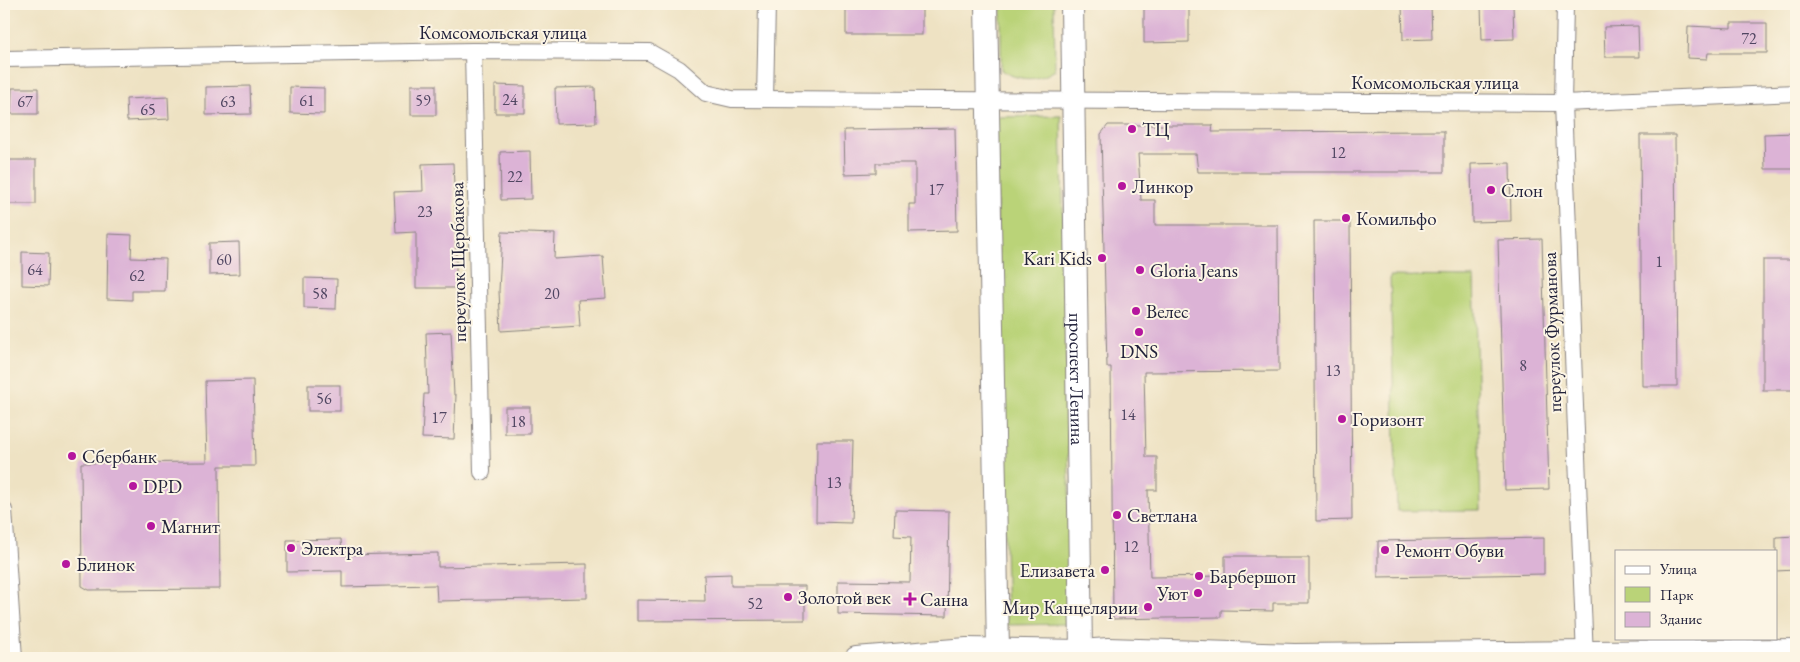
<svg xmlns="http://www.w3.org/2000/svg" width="1800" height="662" font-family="'EB Garamond',serif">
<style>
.green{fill:#bad378;stroke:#6e7a5a}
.building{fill:#dcb3d6}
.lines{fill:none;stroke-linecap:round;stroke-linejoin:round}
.street-casing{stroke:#88827f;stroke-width:18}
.secondary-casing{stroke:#88827f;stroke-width:24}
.street{stroke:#fff;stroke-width:16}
.secondary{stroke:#fff;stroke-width:22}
.poi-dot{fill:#b5179e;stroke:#fcf5e5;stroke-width:2}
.labels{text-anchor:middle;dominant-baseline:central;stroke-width:4;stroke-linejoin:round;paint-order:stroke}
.number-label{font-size:16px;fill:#504662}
.street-label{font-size:19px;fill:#22223b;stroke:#fcf5e5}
.poi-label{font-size:19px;fill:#22223b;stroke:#fcf5e5;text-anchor:start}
</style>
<rect width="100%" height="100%" fill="#fcf5e5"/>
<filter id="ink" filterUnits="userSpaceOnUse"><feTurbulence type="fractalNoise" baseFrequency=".02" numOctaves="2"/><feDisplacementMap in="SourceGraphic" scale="10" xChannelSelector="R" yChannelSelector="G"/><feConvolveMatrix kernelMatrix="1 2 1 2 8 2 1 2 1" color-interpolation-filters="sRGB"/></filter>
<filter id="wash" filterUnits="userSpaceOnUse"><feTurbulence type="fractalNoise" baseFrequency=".0096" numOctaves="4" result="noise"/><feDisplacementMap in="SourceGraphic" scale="20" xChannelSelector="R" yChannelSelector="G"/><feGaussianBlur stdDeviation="1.12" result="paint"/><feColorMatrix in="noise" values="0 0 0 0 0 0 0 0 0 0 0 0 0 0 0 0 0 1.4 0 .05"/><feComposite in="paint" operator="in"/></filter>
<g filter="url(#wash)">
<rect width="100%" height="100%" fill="#eee2c3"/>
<!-- green -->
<g class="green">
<path d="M1001,4h53l1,66c-17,12 -37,11 -54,0z"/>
<path d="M1061,116l11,508 -65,1 -12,-508z"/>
<path d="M1390,276l84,1 7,233 -84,1z"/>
</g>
<g id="blocks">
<!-- building -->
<g class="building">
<rect x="846" y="4" width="76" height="31"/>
<path d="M1144,4h45v38l-45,1z"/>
<path d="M1402,4h29l1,35 -29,1z"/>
<path d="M1481,4h32l1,35 -32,1z"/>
<path d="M1731,23h36v30h-59l-1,6 -20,-1 1,-32 43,2z"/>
<path d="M1638,26l1,31h-34l-1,-30z"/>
<rect x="411" y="85" width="25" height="30"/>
<path d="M495,85l30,1v27h-30z"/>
<path d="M250,86l1,28 -45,1v-28z"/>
<path d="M290,87l34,1v26l-34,-1z"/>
<path d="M595,87l1,36 -40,1 -1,-36z"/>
<path d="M12,88h26v26h-27z"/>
<path d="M168,97l1,22 -42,2 -1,-22z"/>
<path d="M1108,125h105l-1,7 232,-1v41h-246l-2,-18h-58l3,46h14v25h123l1,146 -135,1 2,85h11v33h-9l2,87 75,-1v-20h48v2h36v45h-36v8l-52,-1v7l-108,2 -2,-252h-4l-6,-233z"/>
<path d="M955,128l2,103 -48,1v-28h6v-41h-39v10l-31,1 -1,-44z"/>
<path d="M1796,133v36h-31l-1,-35z"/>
<path d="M1640,135h35l2,251h-35z"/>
<path d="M530,151l1,48 -30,1 -1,-48z"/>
<rect x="9" y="160" width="27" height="44"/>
<path d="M453,163l3,67v58h-40v-56l-20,1 -2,-41 29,-1 -1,-27z"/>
<path d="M1510,163l1,58 -39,1 -1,-58z"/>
<path d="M1314,221h36l2,299 -36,1z"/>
<path d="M502,232l53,2 -1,25 49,-3 3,42 -28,2 2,26 -79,5 -2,-40z"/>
<path d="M108,234l24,1 -1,23 35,1 -1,32h-33v9l-25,-1z"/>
<path d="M1542,239l7,250 -44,1 -7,-250z"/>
<path d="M239,242l1,32 -31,1v-32z"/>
<path d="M22,252l27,1 -1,33 -26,-1z"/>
<rect x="1763" y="260" width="33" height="130"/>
<path d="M304,278l33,1 -1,30 -32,-1z"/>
<path d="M451,332l3,63h2l-2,44 -32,-1 2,-44h4l-2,-61z"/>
<path d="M253,380l2,86h-36l1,123 -131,1 -7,-4 -1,-123 126,-1 -2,-81z"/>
<rect x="308" y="385" width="32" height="26"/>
<rect x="505" y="407" width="25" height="27"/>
<path d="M817,441h36l-2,82 -35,-1z"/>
<path d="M895,510l54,1 -2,105 -109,-2v-33l72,1 1,-45 -17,-1z"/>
<path d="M1796,536v34l-20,1v-34z"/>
<path d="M1544,538v36l-166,3v-36z"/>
<path d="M341,539l1,16 96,-2v14l149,-3v34l-150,3 -1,-16 -94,2v-16l-55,1v-32z"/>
<path d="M731,574v12h74v34l-168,1v-21l68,1 -1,-26z"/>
</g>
</g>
</g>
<g filter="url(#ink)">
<use href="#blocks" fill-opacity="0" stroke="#88827f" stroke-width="1"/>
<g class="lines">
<defs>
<g id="street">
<path d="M1565,4l-2,99 22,555"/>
<path d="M473,51l9,421"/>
<path d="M4,59l469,-8 176,1 30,17 27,24 26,6 831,4 233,-10"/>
<path d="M765,99l2,-95"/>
<path d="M4,510l10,148"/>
</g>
<g id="secondary">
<path d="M986,4l12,646"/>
<path id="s1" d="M1072,4l9,647"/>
<path d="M856,658l111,-9 114,2 27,-2 186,6 502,-5"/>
</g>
</defs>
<!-- street casing -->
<use href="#street" class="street-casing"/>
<!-- secondary casing -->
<use href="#secondary" class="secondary-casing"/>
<!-- street -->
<use href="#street" class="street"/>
<!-- secondary -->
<use href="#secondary" class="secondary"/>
</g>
</g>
<!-- markers -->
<g class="poi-dot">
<circle cx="1132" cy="129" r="5"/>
<circle cx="1122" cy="186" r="5"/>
<circle cx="1491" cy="190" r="5"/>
<circle cx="1346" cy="218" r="5"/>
<circle cx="1102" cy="258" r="5"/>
<circle cx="1140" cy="270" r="5"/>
<circle cx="1136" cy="311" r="5"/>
<circle cx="1139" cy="332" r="5"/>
<circle cx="1342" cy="419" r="5"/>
<circle cx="72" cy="456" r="5"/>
<circle cx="133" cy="486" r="5"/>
<circle cx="1117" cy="515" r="5"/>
<circle cx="151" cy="526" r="5"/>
<circle cx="291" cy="548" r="5"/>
<circle cx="1385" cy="550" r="5"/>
<circle cx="66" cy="564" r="5"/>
<circle cx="1105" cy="570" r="5"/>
<circle cx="1199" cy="576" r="5"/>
<circle cx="1198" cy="593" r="5"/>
<circle cx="788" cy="597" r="5"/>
<path d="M907.5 591.5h5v5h5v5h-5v5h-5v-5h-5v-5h5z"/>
<circle cx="1148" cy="607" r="5"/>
</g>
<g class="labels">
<!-- number labels -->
<g class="number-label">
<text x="1749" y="38">72</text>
<text x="510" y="99">24</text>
<text x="307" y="100">61</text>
<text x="423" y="100">59</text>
<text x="25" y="101">67</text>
<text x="228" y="101">63</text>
<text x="148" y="109">65</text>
<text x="1338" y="152">12</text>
<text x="515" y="176">22</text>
<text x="936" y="189">17</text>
<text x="425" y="211">23</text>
<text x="224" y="259">60</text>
<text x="1659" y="261">1</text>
<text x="35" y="269">64</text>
<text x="137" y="275">62</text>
<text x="320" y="293">58</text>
<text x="552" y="293">20</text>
<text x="1523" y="365">8</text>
<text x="1333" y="370">13</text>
<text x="324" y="398">56</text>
<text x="1128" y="414">14</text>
<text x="439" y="417">17</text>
<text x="518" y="421">18</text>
<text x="834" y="482">13</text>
<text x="1131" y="546">12</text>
<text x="755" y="603">52</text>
</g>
<!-- street labels -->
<g class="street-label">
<text x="503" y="32">Комсомольская улица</text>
<text x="1435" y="82">Комсомольская улица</text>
<text transform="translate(458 262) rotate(-91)">переулок Щербакова</text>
<text transform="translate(1552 332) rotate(-92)">переулок Фурманова</text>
<text stroke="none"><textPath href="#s1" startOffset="375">проспект Ленина</textPath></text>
</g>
<!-- poi labels -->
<g class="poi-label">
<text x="1142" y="129">ТЦ</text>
<text x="1132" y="186">Линкор</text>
<text x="1501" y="190">Слон</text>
<text x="1356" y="218">Комильфо</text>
<text x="1092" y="258" text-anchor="end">Kari Kids</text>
<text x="1150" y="270">Gloria Jeans</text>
<text x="1146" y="311">Велес</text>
<text x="1139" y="351" text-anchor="middle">DNS</text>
<text x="1352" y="419">Горизонт</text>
<text x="82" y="456">Сбербанк</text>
<text x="143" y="486">DPD</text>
<text x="1127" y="515">Светлана</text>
<text x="161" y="526">Магнит</text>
<text x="301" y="548">Электра</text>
<text x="1395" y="550">Ремонт Обуви</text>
<text x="76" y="564">Блинок</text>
<text x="1095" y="570" text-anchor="end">Елизавета</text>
<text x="1209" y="576">Барбершоп</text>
<text x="1188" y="593" text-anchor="end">Уют</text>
<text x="798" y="597">Золотой век</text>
<text x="920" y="599">Санна</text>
<text x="1138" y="607" text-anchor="end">Мир Канцелярии</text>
</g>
</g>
<!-- margin -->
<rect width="1800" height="662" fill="none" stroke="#fcf5e5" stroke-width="20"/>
<!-- legend -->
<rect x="1615" y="550" width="162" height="90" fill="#fcf5e5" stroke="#a5a1a1"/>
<rect x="1625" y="566" width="25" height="8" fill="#ffffff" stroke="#a5a1a1"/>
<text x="1660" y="574" font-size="15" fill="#22223b">Улица</text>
<rect x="1625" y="587" width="25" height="15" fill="#bad378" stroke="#a5a1a1"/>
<text x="1660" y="600" font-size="15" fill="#22223b">Парк</text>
<rect x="1625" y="612" width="25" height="15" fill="#dcb3d6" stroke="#a5a1a1"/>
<text x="1660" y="624" font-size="15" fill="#22223b">Здание</text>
</svg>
